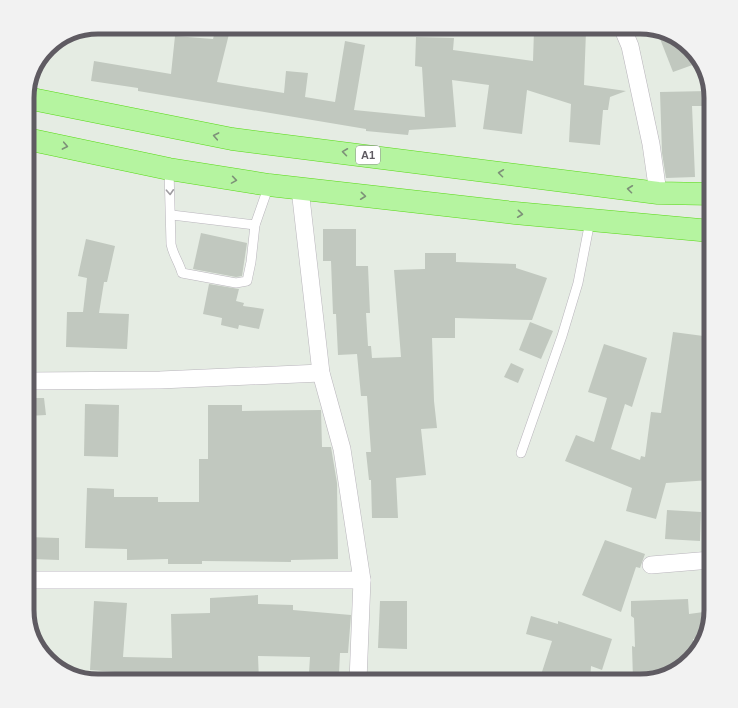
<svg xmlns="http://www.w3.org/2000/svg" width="738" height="708" font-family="Helvetica,sans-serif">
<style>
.building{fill:#c1c8bf}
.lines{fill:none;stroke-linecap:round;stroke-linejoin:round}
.service-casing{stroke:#b9b5bc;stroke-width:10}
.minor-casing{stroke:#b9b5bc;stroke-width:18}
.trunk-casing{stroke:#59d916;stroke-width:23}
.service{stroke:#fff;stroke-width:9}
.minor{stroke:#fff;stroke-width:17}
.trunk{stroke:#b5f4a0;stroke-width:22}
.oneway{stroke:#7d9178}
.oneway2{stroke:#9f9da1}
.labels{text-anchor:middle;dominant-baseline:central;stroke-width:3;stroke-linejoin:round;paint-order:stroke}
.shield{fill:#fff;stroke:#8f8c91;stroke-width:1}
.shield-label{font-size:11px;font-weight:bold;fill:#5f5b62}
.rim{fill:none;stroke:#5f5b62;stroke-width:5}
</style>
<rect width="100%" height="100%" fill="#e5ece3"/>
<!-- building -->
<g class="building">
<path d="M216,27l14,3 -13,52 67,11 2,-22 22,2 -3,24 30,5 10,-61 20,4 -11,65 71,7 -3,-50 -7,-1 1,-29 38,1 -1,12 80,11 1,-31 52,1 -2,54 42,6 -16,6 -2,13h-5l-3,35 -31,-3 2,-38 -44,-14 -5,44 -39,-5 6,-44 -37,-5 4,47 -47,3 -1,5 -42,-4v-2l-228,-38v-3l-47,-7 3,-20 77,13 4,-38 38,3z"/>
<path d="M657,31l14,3 22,17 5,12 -25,9z"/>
<path d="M708,91l3,7v8h-19l3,71 -29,1 -4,-25 -2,-61z"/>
<path d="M323,229h33v37h12l2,47h-4l2,33h3l1,12 29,-1 -7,-87 31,-1v-16h31v9l60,2v4l31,10 -15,42 -77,-2v20h-23l2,63 3,27 -16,1 5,46 -30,3 2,40h-26l-1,-38h-2l-3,-28h5l-4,-56h-6l-4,-42 -19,1 -2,-41h-3l-2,-53h-8z"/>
<path d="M201,233l46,10 -5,33 -6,1 -43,-8z"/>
<path d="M86,239l29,7 -8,36h-3l-5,31 30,1 -2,35 -61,-2 1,-35h16l4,-34 -9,-2z"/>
<path d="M209,284l30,5 -3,12 8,2 -1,3 21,3 -5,20 -20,-4 -1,4 -17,-4 1,-7 -19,-4z"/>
<path d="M530,322l23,9 -12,28 -22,-9z"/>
<path d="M673,332l38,5v143l-45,3 -10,36 -30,-8 6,-23 -67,-27 11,-26 18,7 13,-44 -19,-6 16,-48 43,14 -15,49 -7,-3 -14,45 29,11 1,-4 4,1 6,-45 10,1z"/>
<path d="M511,363l13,6 -6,14 -14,-6z"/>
<path d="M27,398h17l2,17 -19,1z"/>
<path d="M85,404l34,1 -1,52 -34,-1z"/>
<path d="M208,405h34v6l79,-1 1,37h9l6,36 1,76 -47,1v2l-89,-1v3h-34v-5l-41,1v-11l-42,-1 2,-60 27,1v8h44v5h41v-43h9z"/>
<path d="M667,510l34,2 -1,29 -35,-2z"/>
<path d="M27,537l32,1v22l-27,-1v-3l-5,-1z"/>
<path d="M605,540l40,14 -5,14 -4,-1 -15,45 -39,-17z"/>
<path d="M258,595v9l35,1v5l58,5 -3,38h-8l-1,21 -30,-1 1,-16 -52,-1 1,25h-40v-5l-92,1v-4l-37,-3 4,-69 33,2 -4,54 49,1 -1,-44 39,-1v-15z"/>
<path d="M688,599l1,15 22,-3 -5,26 -13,2v15l-6,9 -44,17h-10l-1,-34 3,1 -1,-29 -3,-2v-15z"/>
<path d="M380,601h27v48l-29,-1z"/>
<path d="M531,616l27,8v-3l54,18 -10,31 -11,-4 -1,15h-51l13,-40 -26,-7z"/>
</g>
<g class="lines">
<defs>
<g id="service">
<path d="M169,170l2,74c2,11 8,18 11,29l54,10 11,-2 4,-19 4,-37 14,-40"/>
<path d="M172,215l83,10"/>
<path d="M521,453l41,-117 16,-53 12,-62"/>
</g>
<g id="minor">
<path d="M622,27l8,19 21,98 7,49"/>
<path d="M300,189l21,184 21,76 20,131"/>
<path d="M27,381l133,-1 161,-7"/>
<path d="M651,565l60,-5"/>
<path d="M27,580h335l-4,101"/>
</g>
<g id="trunk">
<path d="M27,98l205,41 426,54 53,1"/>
<path d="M27,139l142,30 100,16 246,28 196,18"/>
</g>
</defs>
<!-- service casing -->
<use href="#service" class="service-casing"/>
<!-- minor casing -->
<use href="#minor" class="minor-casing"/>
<!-- trunk casing -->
<use href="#trunk" class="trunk-casing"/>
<!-- service -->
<use href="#service" class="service"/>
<!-- minor -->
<use href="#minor" class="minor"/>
<!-- trunk -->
<use href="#trunk" class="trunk"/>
</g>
<!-- one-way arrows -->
<defs><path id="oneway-chevron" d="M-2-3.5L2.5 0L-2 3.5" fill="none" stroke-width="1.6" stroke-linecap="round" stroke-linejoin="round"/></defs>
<g class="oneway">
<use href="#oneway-chevron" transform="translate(216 136) rotate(-169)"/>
<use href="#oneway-chevron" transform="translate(65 146) rotate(11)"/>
<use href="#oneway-chevron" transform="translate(345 152) rotate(-172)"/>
<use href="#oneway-chevron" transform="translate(501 173) rotate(-173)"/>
<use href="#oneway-chevron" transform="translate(234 180) rotate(9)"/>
<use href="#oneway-chevron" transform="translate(630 189) rotate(-173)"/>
<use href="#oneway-chevron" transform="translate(363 196) rotate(6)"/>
<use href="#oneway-chevron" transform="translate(520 214) rotate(6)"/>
</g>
<use class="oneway2" href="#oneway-chevron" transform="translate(170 192) rotate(87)"/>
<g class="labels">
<!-- shield labels -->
<rect class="shield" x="356" y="146" width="24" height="18" rx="3"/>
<g class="shield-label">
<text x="368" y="155">A1</text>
</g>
</g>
<!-- crop -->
<path d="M0 0H738V708H0ZM98 34H640A64 64 0 0 1 704 98V610A64 64 0 0 1 640 674H98A64 64 0 0 1 34 610V98A64 64 0 0 1 98 34Z" fill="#f2f2f2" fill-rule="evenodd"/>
<path class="rim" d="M98 34H640A64 64 0 0 1 704 98V610A64 64 0 0 1 640 674H98A64 64 0 0 1 34 610V98A64 64 0 0 1 98 34Z"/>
</svg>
